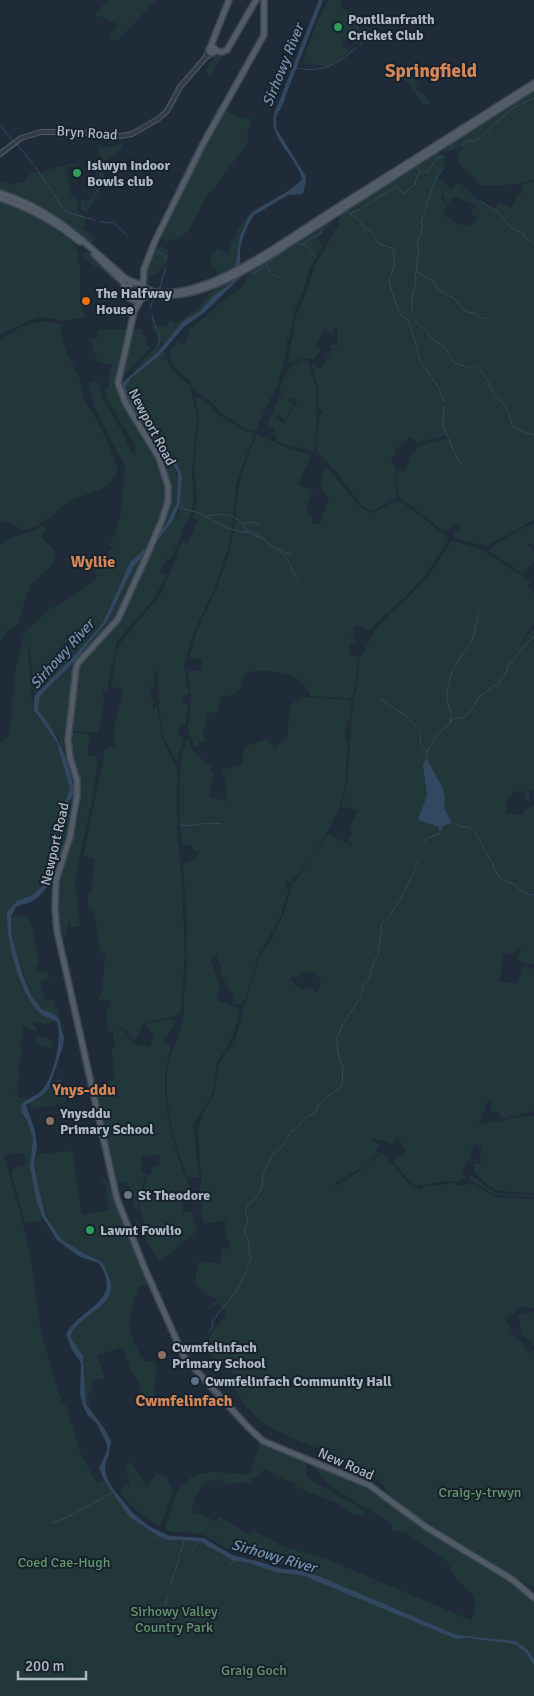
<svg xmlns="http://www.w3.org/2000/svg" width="534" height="1696" font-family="Signika,sans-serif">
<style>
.green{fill:#213739;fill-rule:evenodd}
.water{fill:#324860}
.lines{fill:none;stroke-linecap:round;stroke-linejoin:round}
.stream{stroke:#324860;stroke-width:1}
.river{stroke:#324860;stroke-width:4}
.minor-casing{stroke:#505b66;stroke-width:6}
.major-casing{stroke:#3c4652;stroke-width:8}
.minor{stroke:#333d48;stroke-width:4}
.major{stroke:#515c68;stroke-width:5}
.leisure-dot{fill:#2e9e5b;stroke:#18222c;stroke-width:2}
.food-dot{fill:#e8710a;stroke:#18222c;stroke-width:2}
.education-dot{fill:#8d6e63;stroke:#18222c;stroke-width:2}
.worship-dot{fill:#6b7280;stroke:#18222c;stroke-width:2}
.service-dot{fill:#5c6f8a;stroke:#18222c;stroke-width:2}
.labels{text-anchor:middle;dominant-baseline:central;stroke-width:4;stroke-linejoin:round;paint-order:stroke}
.poi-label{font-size:14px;font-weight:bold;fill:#adb8c5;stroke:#18222c;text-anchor:start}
.street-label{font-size:14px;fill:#adb8c5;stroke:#18222c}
.park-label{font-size:14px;fill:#64966d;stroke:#18222c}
.water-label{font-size:15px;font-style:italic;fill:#7490ae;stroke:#18222c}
.quarter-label{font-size:16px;font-weight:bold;fill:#d68757;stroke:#18222c}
.district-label{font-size:19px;font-weight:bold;fill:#d68757;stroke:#18222c}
</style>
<rect width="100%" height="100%" fill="#1f2b38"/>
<!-- green -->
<g class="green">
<path d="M109,0h47l-38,40 -10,-1 9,-15 -23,-10z"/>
<path d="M329,0h13l-2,8 12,4c3,14 16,19 5,32l-13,-5 -3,7 9,4 -21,17 -27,-4 14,-39z"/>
<path d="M216,54h5l1,2 -12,19 -5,-3 9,-14 -3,-2z"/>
<path d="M402,65h2l14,19 -3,5 7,5h2l8,10h-9l-16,-22 -10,-8z"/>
<path d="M534,90v89l-15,5 -38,2 -6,-9 -1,1 -8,-10 -2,2 -7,-10 5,-13 -17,5 -4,-3z"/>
<path d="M218,106l22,11 12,2 -5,16 2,5 -35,49 -6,4 -19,37 -6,6 -16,6 -6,-3 -1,-3 28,-61 23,-41 -6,-2z"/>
<path d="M122,144l2,4 -21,13 -6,-13z"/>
<path d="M438,151l6,5 -2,2 3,1 -2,10 -5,9 13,11 5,-5 5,-1c4,8 13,11 17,19l-2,3 -21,-8 -5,2v5l-6,-4v-5h-2l-1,5 7,4 -6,10 13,9 13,3 8,-5v-5h-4v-5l7,-8 -2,-5 17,11 6,-6 12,5 6,-14h4v-9l12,-4v339l-47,26 -27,-6 -8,-4 9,-10 -2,-3 -15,9 -45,-35 -3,-19v-7l9,-1 5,-9 -3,-2 9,-9v-3l18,-6 16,-3 -2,-3 -31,8 -6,-6 -5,4h-5l3,2 -5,5 -2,-1 -6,16 4,2 1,32 -20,13h-7l-8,-5 -26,-35 -18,-18 -1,-11 3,-22 4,-8 -5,-2v-21l-6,-23 1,-1 7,5 12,-20 -2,-1 1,-4 6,2v-18l-2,-1 -3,8 -7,-6 -9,16 6,4 -8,10 -10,-1 -13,5 -3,-1 8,-47 13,-30 5,-18 25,-43v-10z"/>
<path d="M85,161l-5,2v2l-14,3 5,27 6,3v12l10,9 -5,9 13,11 -4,5 -35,-27 -56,-25v-10h6l1,3 18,-3 3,-6 5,-4 8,1 9,-4z"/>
<path d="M97,162l9,17 -1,2 -19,32 -5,-4v-10l7,3 9,-14 -4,-1 -3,1 -2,-3 12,-3z"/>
<path d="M0,201l21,8 42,24 7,5 9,16 -2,7 3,3v38l5,15 -21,4 -24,-4 -14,5 -26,13z"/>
<path d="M254,209l-14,27 -7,44 -3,4 -17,12 -14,16 -16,9 -19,23 -7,-5 -7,-18 4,4 12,2 4,-8 6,5 21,-15 12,-15 9,-8 3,-11 -10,-9 -1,-9 8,-9 12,7 -1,-5 3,-9 5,-6v-6z"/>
<path d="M332,219l1,4 -11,9 -5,8 6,5 -15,26 -4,18 -8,17 -5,24 -1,9h-3v9l-9,38 -10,17 -13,29 -11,-4 -22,-14 -10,-11 -18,-13 -5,-10 -13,-11 -6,-12v-6l8,-10 5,4 3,-3 4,-10 -4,-1 17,-12 12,-12 29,-22 6,-15z"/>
<path d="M159,247l9,3 1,10 -13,14 -10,2c2,-9 4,-24 13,-29z"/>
<path d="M87,251l24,22 12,14 -2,1 -15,-15 -24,-15z"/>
<circle cx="135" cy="292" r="7"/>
<path d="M43,321l19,4c-3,17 9,36 16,50 4,8 4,18 7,27 2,5 8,10 11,16 9,17 17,35 22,53l-10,15 -38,15 -28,22 -10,5 -9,2 -15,-8h-8v-182l21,-13z"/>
<path d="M111,329v1l16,-1 -11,53 7,23 33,51 9,29 1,16 -3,11 -14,33 -19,17 -27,61 -30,34 -38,38 -2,-5 1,-6 -1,1 -3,-39 -2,-1 3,49 3,16 23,33 13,46 -16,41 -1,30 -8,23 -12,12 -16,6 -10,11c-1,21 10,70 21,87 7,11 16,16 27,21l-10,5 -11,-4 -1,2 5,9 -14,-5 -2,3 2,3 -4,12 2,8 -4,6 3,3 -4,8 3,5 -3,10v6l-2,1 5,7 4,-3 3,4 -4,2v15l5,6 5,15 -3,28 6,34 7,18 -4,3 -14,3 -14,-54 15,-5 -2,-12 -20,2 21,76 8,41 4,35 6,33 19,62 4,4 15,48 16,29 7,-3 28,39 28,18 8,3 31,1 21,13 21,8 8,1 34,11 21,2 153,63 10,-1 48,6 11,9 8,13v30h-534v-954l6,-4 3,-4 4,-23 -2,-10 5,-10 -1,-5h-1v-12l7,-26 2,-3 -2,-3 4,-10 26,-25 1,1c16,-10 34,-18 46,-33l-4,-4 10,-13 2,1 -1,-2 5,-8 6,2 -7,-5 6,-13 6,-21 4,-47 -8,-13 -23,-47 -6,-21 4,-2 5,-1 7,20 16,27 12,25 4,-4c-8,-21 -25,-37 -32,-59l5,-3v-15l4,-8 -15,-1 -8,-24 8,-1v-8z"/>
<path d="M132,329h11l-1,4 6,4 -3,7 6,3 -30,32z"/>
<path d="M158,345l4,2 -14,15 -19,14z"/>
<path d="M165,350v6l-5,4 6,-2 6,12 18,16 7,31 -5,55 2,23 -2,16 -11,21c0,11 -7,19 -12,28l-3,-1 -6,13 6,4 -12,23 -37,42 -10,49h-4l-1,7 3,1 -7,34 -27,-1 7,-65 46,-52 30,-69 23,-30 3,-12 2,-27 -5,-13 -26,-33 -22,-35 -4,-8c8,-17 29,-24 40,-37z"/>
<path d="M302,360l6,1 8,27 1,34 -3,30 -30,-8 -8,-4 1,-3 -5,-2 3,-6 -8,-5 15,-32 -3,-3c7,-15 7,-21 23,-29zM290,397l7,5 -13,22 -7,-5 -1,1 -1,-2 2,-2 8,3 9,-13 -6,-5z"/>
<path d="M195,396l15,8 7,10 7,4 17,11 13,5 -18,51 -4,44 -5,22 -13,38 -20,43 -9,28 -1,5 5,29 -6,1v6l5,5 -2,19h-7l-1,11h6l-7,26 -14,-27 -4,-26 -1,-38h-3l-1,15h-3l-1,11 3,3 3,-3 -4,11h2l3,-4 6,37 14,26v63l5,48 3,79 -4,53 -6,6 -31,6 -9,19c-7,-3 -7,-13 -15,-14l-6,17 -1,-12h-5l-2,-24 5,-1 -1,-7 -8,1 -4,-2 4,-8 3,-37 -4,-1 -7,-42h-5l-2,-17 4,-1 4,-34 -12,-3 21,-99v-8h3v-2l8,-1 -1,-17 9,-40 -12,-2 5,-34 5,-11 39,-47 15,-34 6,-20 6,2 11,-22 -6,-3 5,-17 -3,-35 5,-49z"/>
<path d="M256,434l29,13 27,8 -14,29 16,7 -6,12 -2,10h5l-1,3 2,1v7h8l9,-26 -9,-11c3,-8 1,-14 6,-21l36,43 12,4c10,-5 16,-14 29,-10l45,34v4l-25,37 -19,20 -35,32 -11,-4h-5l1,7 -3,1 5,8 -6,2 -1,12h9l-2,27 -4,15 -42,-2v-3c-3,-4 -6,-9 -10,-12 -13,-11 -39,-11 -55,-8 -5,16 -3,23 -23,23l-5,16 -9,1 -5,19 2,10h-6l-1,4h-4l-6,-16 3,-32 -3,-27 13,-1 1,-10 -12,-3v-4l7,-23 17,-35 14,-38 7,-32 1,-23 5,-25z"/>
<path d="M152,438c31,29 37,59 9,92 2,-7 6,-15 8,-22 7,-23 -8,-49 -17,-70z"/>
<path d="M534,523v22l-6,-1 6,8v9l-11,13 -34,-23v-2l24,-15 2,1 1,-3z"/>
<path d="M42,526l4,3 -6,7 16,16 -2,11 -24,22 -12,38 -3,4 -8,3 -7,12v-98c13,-10 29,-10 42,-18z"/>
<path d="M452,540l32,11 47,31 -3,4 6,7v30l-13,19 13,-14v11l-3,2 3,1v148l-5,1v10l-4,-1 -1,-9 -12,1 -1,6 -2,-1 -3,7 1,9 15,2 2,-4 10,-7v161l-18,-5 6,-13 -10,7 -8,-2 -3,11 1,4 -3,14 19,3 5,-18 11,3v142l-33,8 -1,-7h-10l2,-8 -4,-4 -9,24 55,-9v78l-36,-2 -9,-5 -15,-14v-8h6l1,-6 -2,-1 3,-11 -8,-2 -3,8 -1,10 -3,-1 -5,12 5,3 -8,6c-16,-4 -30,5 -46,3l-20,-24 13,-10 -9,-14 -1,1 1,2 -6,4 -7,-4 -10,-1 -1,1 6,5 -4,6 3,2 -16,14 -25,15 -3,4c18,-6 31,-24 49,-33l25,30 5,4 4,1 1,4 6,-5 28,-4 5,2 17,-1 20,13 40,2v109l-12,-1 -5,2 -1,4 -11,5 9,18 7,5 8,13 5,-3v237l-22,-12 -98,-61 -28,-22 -3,-8 -10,-9 -36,-20 -50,-20 -26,-14 -17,-18 -12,-19 6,-5v-3l-29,-23c-5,-21 7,-24 17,-40l-3,-6 -6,-4 -10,7 11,-13 -10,-2 -1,-3 -11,-8v-11l3,-13 21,3 2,-10 -1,-5h8l1,-9 -4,-1 -1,-19 -21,4 -3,-10 1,-10 -5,-1 4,-21 -3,-54 5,-16 10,-15 6,-33 16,-25 23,-79 9,-16 4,-3 12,-26 9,-30 36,-52 23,13 1,-2 -5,-2 6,-11 -4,-2 8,-18 -15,-5 5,-22 6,-82 5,-21 1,-22 19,-33 13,-14 16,-13 22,-24zM302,971l6,3 1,-3 8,2 -1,4 4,1 1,5 -3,10 -10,-6 -6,3c-5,-1 -9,-8 -12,-13l8,1z"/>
<path d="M145,554l-29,65 -30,30 -13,21 -7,76 9,37 1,11 -7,41 -13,37 -3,-2c3,-12 2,-24 4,-36 1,-12 8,-28 16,-37l-15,-61c-9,-7 -10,-16 -20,-25l2,-15 37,-37 11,-15 18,-21 28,-57z"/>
<path d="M302,697l49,3 -1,19h-3l-2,20 3,1c-2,16 -1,32 -3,47 -6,33 -33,71 -55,96l-2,-2 -2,1 -1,4 4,3 -9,29 -21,35 -13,44 -5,8 -9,-1 2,-7 -2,-6 -3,-1 -8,-16v-6l-5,-13 -6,3 10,28 -3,14 22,9 1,2 -7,25 -16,28 -4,26 -4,10 -16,24 6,53h-12l-15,-45 -5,-34v-30l17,-50v-27l3,-17 -1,-63 -3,-47c9,-2 12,-4 17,-11l-7,-3 -2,-6 -7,2c-7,-15 -7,-97 4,-107l5,13 18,14 -1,4 4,1 -5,26 18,4 -1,-16 -4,-16 6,-1v-2l2,2 13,-4 -1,-10 4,-8 21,-7 9,11 2,-5 9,-6 3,-34z"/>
<path d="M71,732l18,2 -1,21 10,2 -4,34 -19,88 5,47 -9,2 -2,-7 -5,19 -2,-1 -3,-6 -2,-40 3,-17 14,-43 6,-22 1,-15 -1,-14 -9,-35z"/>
<path d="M26,914l1,4h2v3l2,1 8,42 -3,1 1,5h2l1,3 8,-2 2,7 -10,3 5,20 9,-2 10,30v9v-7l-7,-14 -16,-8 -10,-14 -18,-52 -2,-26z"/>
<path d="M174,1019l1,3h2l-5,7 -2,-5 1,6 -9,11 9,7c-14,42 -1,83 12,123 2,7 7,14 9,21l-11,1 2,19h10v9l5,9 -38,32 -28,-45 3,1 7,12 4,-2 -7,-20 9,-36 2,4 2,-3 -2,-5 9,-3 1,-10 -2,-2 -2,3 -7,-1 -7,2 -1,14 4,2v3l-8,35 -3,-3 -1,-12 -7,-15 -8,3 3,13 -3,-1 -25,-107 9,-1v-5l13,-3 -4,-32 3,-1 6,-18h3l9,13 4,1v3l7,-1 6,2c9,-12 2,-14 -3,-23z"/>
<path d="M39,1036l14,4 -1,9 -16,-5 -1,-2z"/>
<path d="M57,1079h4l5,23 -23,5 -13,1 1,-6 12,-5z"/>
<path d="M72,1151l10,64 27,-5 -3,-22 -6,-12 8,5 14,40 27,63 -11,4c-10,32 -14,44 7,73h8l3,4 -2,37 -6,3 -1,5 -4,-3 -3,-21 -10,-18 -8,-21 -25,9 8,22 -14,3 1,10 -4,3 1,9 -1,1 8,13c-19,-20 -6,-37 -13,-60 -3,-10 -13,-12 -12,-24 18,-32 57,-24 31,-71 -35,-14 -54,-31 -63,-69 -3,-13 -5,-26 -3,-39z"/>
<path d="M471,1175l25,18 31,1 1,2 6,-2v3l-40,-2 -26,-17z"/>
<path d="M534,1312v35c-3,-5 -8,-8 -11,-11 -4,-6 -3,-14 -4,-21z"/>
<path d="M260,1443l45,17 1,3v14l60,35 -3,5 -7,-3 -1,1 -12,-6v-3l-44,-18 -7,-6 -8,-2 -19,-12 -7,8 -6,2 -2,6c-7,-3 -16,-1 -22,1l-8,-5h-6l-1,2 -3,-2c-11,8 -16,17 -18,30l2,3 10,2 12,7 3,-5 32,18 3,-4 29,15 48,15 140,59 5,-10 -2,-15 -16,-14 -11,-19 -42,-30 -12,-1 -1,-5 -2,-3 -60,-37 -15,-18 3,-2 38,13 153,101 25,21v58l-7,-10 -12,-8 -58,-6 -138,-59 -20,-6v-4c-24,-1 -49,-9 -72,-18 -9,-4 -17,-11 -27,-14 -12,-3 -23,0 -35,-4 1,-9 5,-18 8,-27 13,-38 42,-32 76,-28z"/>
<path d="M130,1461l17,27 9,-14 10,2 7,14 -13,36c-15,-8 -32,-20 -41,-36l11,-7 -5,-15z"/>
</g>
<!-- water -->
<g class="water">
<path d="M281,99l4,1 -9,17v11l29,47 1,4 -3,15 -15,1 -35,21 -9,18 -4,15v27l1,1 -36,35 -22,16 -24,28 -28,22 -6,9 4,8 22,35 26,33 5,13 -2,27 -7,17 -17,23 -22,23 -28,57 -18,21 -11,15 -37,37 -2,15c16,14 37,62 35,84 -1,3 -4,6 -6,10 -4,7 -10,20 -10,29 -1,22 -1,53 -23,66 -5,4 -12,4 -18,7l-5,10 1,21 11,38 8,19 10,14 16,7 2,4 5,17 -1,9 -14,42 -7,8 -16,9 9,26 2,15 -3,19 4,21 7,29 14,21 8,7 18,11 17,8c22,39 0,39 -24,63 -5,4 -7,7 -7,13l12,18 3,48 18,24 7,13 -2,13 -4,11 1,11 7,13 21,25 16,13 20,9 34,2 28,17 25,6 25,8 17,1 20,6 138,59 58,6 12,8 7,10v7l-8,-13 -11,-9 -48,-6 -11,1 -152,-63 -29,-4 -26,-9 -17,-3 -33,-19 -31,-1 -8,-3 -28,-18 -7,-8 -21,-31 -5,-12 8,-17v-7l-10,-20 -10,-10 -5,-11 -2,-9 1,-31 -10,-15 -5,-14c16,-28 58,-32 33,-71l-19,-6 -14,-10 -9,-7 -14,-22 -7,-18 -6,-34 3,-28 -5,-15 -6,-10 -1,-8c5,-7 13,-8 19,-13 13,-11 23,-54 17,-70 -5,-3 -12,-5 -17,-9 -21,-18 -34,-73 -33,-101l10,-11 16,-6 12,-12 8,-23 1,-30 16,-41 -13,-46 -23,-33v-14l39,-39 30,-34 27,-61 19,-17 18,-22 10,-20 1,-29 -5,-10 -21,-26 -24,-35 -5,-10v-11l34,-29 26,-32 16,-9 14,-16 17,-12 3,-4 7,-44 9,-20 6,-6 30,-17 17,-13c-1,-7 -4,-11 -8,-18 -14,-22 -31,-35 -13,-63z"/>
<path d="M426,758l17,30 2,10 -1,10 8,15 -9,3 -1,4h-3v-3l-21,-7 9,-25 -4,-30z"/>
</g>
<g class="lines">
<!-- stream -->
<g class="stream">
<path d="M359,45l6,-5 11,-5"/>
<path d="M295,68c28,5 39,-2 61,-20"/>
<path d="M1,126l12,15"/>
<path d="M451,143l2,5"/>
<path d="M17,144l16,20"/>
<path d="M462,145l6,-5 6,1 3,-1 36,-32 21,-10"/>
<path d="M416,165l4,7"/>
<path d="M35,167l31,45 29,8"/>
<path d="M443,169c-11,12 -14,31 -19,46l-1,1 -2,7 2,2 -2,5 1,2 -5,13 2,7 -3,17 4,5 14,7 3,8 18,10 10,12 11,3 5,4 5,1"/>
<path d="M482,202l16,10 12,15 13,6 2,4 9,7"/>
<path d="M346,209l4,5 9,6 6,9 6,2 8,13 13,4 2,3v17l-5,12 2,9 9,25 9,7c1,7 3,13 6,19 3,9 2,16 7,24"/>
<path d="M350,214c17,-7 30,-19 46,-27l7,7 12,-10 2,-9 7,-4 3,1 11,-15h7"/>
<path d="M99,221l8,2 6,-1 14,13"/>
<path d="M303,243l19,-11"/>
<path d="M156,251l8,4 2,5"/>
<path d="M266,266l7,9 5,2"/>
<path d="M251,274l6,-2 37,-29c18,3 11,2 22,15"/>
<path d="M159,290l7,-23"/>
<path d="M151,308v-4l3,-6"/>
<path d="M412,310v-10l4,-20 -1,-8h3"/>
<path d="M152,314c1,15 13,17 6,32"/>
<path d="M414,318l1,3 12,11 5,7 12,7 10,17c5,1 11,4 15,4 6,1 3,-3 8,0 7,5 13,18 16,25 1,4 5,6 8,9 6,7 9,16 11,25l14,7 8,2"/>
<path d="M423,365l16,23 5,14"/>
<path d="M444,406l-1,20 15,34 5,5"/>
<path d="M178,506l9,4 13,3 13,8 14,7 15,4 9,-1 12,7 6,6 15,10 13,25"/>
<path d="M206,516c20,-3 28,-3 42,14"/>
<path d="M243,524l8,-2 8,2"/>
<path d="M243,532h5l14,7"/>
<path d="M278,549l6,1 2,3 6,1"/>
<path d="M380,699l27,18 13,14c1,10 -2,13 7,21"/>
<path d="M451,723l1,-4 12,-2 7,-6 8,-14 16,-12 1,1 3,-1 1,-5 5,-4 4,-13 5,-1 -1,-3 21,-23"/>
<path d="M426,758l2,-9 6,-6 -1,-4 17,-16 1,-11 -4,-11v-11l6,-21 20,-30 6,-29"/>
<path d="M454,824l8,3h7c13,11 14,26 25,37l-1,4 9,12 14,5 4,6 3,-1 3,4 8,1"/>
<path d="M180,825c14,2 28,-4 42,-1"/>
<path d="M425,842l1,-3 14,-6v-3"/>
<path d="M209,1332l3,-4 1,-8 24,-30 9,-17v-3l5,-11 -2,-7v-10l-5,-10 4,-11c-1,-6 -4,-11 0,-17l3,-1 5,-5 6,-11 1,-14 9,-18 10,-8 9,-16 6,-2c4,-10 11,-12 19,-17 1,-12 18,-18 26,-26l1,-20 -3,-4 -3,-14v-10l5,-13 19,-28 3,-13 5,-4 6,-21 3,-3 4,-33c10,-5 33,-50 35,-61"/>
<path d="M52,1523l14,-5 47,-26"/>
<path d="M153,1539l4,-5"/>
<path d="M130,1540l2,-1"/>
<path d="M192,1551l6,-10"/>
<path d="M181,1552l3,-11"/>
<path d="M230,1566l4,-6"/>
<path d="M171,1584l9,-29"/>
<path d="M165,1606l3,-12"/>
</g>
<!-- river -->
<path class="river" d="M281,102l40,-102"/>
<defs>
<g id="minor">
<path d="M205,58l8,-6"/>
<path d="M0,154l21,-16 20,-6h41l32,5 18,-3 26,-15 9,-8 13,-24 25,-29 4,-8"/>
</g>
<g id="major">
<circle cx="212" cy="50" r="3"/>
<path d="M210,48l19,-48"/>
<path d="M215,50l7,2 5,-2 29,-50"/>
<path d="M0,193c54,17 84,49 125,85l8,4"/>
<path d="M0,198c29,10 56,24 80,44"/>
<path d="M94,254l29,28 3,8"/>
<path d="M143,286l1,-17 11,-28 48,-97 61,-109v-35"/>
<path d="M144,287c16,12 45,3 62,-3 41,-15 85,-47 122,-71 69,-43 137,-86 206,-130"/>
<path d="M142,297l3,-6 -3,-6 -8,-3c-7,3 -12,13 -3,17 7,4 12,-3 18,-3 12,-1 23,0 35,-2 31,-6 58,-22 84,-37l266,-170"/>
<path d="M141,299l-7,13 -16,71 8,21 33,54 9,28v15l-6,19 -14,33 -30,66 -40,44 -2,6 -8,71 2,17 7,23v16l-7,41 -14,43 -1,28 2,23 60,268 28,70 39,88 64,70 15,14 106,44 57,42 87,53 21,18"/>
</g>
</defs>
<!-- minor casing -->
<use href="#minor" class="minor-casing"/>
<!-- major casing -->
<use href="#major" class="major-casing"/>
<!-- minor -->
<use href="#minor" class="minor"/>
<!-- major -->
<use href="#major" class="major"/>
</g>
<!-- markers -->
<g class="leisure-dot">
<circle cx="338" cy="27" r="5"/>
<circle cx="77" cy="173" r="5"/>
<circle cx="90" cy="1230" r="5"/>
</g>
<circle class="food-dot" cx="86" cy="301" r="5"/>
<g class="education-dot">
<circle cx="50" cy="1121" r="5"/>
<circle cx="162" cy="1355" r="5"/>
</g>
<circle class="worship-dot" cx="128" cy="1195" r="5"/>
<circle class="service-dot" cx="195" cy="1381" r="5"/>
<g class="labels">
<!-- poi labels -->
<g class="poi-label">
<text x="348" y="19">Pontllanfraith<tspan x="348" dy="16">Cricket Club</tspan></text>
<text x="87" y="165">Islwyn Indoor<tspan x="87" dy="16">Bowls club</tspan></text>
<text x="96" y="293">The Halfway<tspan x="96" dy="16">House</tspan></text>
<text x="60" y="1113">Ynysddu<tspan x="60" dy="16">Primary School</tspan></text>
<text x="138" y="1195">St Theodore</text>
<text x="100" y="1230">Lawnt Fowlio</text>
<text x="172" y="1347">Cwmfelinfach<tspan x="172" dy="16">Primary School</tspan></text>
<text x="205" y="1381">Cwmfelinfach Community Hall</text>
</g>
<!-- street labels -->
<g class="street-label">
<text transform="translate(87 133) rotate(4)">Bryn Road</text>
<text transform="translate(152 427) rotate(62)">Newport Road</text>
<text transform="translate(55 844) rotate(-77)">Newport Road</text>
<text transform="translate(346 1464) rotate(24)">New Road</text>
</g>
<!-- park labels -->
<g class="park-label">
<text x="480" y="1492">Craig-y-trwyn</text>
<text x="64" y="1562">Coed Cae-Hugh</text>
<text x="174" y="1611">Sirhowy Valley<tspan x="174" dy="16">Country Park</tspan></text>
<text x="254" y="1670">Graig Goch</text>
</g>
<!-- water labels -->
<g class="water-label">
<text transform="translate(283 65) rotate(-68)">Sirhowy River</text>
<text transform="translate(62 654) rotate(-48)">Sirhowy River</text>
<text transform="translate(274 1556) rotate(16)">Sirhowy River</text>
</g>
<!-- quarter labels -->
<g class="quarter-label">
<text x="93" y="562">Wyllie</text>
<text x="84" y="1090">Ynys-ddu</text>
<text x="184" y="1401">Cwmfelinfach</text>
</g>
<!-- district labels -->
<g class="district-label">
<text x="431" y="71">Springfield</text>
</g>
</g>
<!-- scale -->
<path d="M18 1671v8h68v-8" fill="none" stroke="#adb8c5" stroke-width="2.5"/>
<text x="25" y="1671" font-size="15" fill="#adb8c5" stroke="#18222c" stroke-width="4" paint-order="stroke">200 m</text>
</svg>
